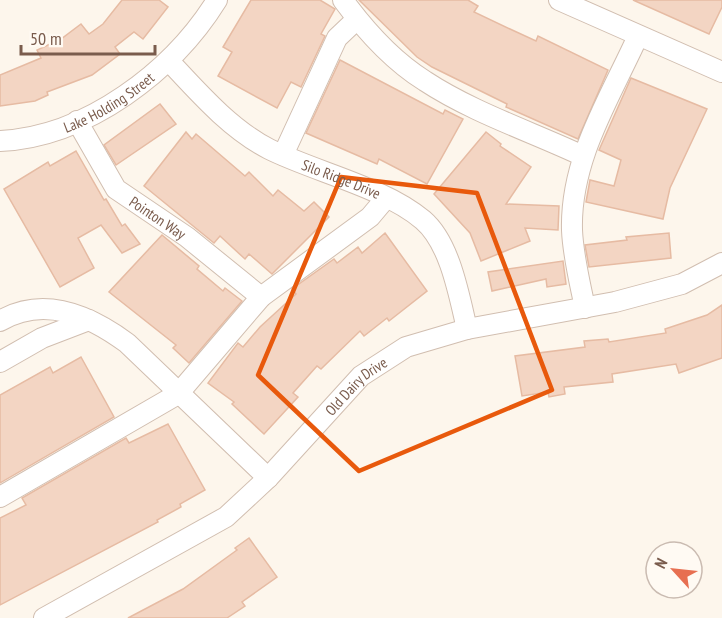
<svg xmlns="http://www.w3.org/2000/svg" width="722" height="618" font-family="'PT Sans Narrow',sans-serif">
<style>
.building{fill:#f3d5c3;stroke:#e6bba3;stroke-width:1.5}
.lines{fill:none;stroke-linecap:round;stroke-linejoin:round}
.minor-casing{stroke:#d1beb0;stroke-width:22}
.minor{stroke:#fff;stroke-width:20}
.marked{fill:none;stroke:#e8590c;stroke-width:4.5;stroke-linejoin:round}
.labels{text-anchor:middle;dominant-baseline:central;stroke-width:4.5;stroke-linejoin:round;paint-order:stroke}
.street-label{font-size:15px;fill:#7a5c4d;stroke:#fffaf3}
</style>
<rect width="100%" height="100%" fill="#fdf6ec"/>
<!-- building -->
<g class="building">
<path d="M122,0h37l9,7 -25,32 -9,-7 -19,15 5,7 -28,21 -45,17 1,3 -13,6 -35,5v-31l41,-17 -4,-8 24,-11 20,-15 8,10 14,-10z"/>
<path d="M251,0h69l15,9 -14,25 4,2 -24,51 -10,-5 -14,26 -59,-32 14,-24 -9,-5z"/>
<path d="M359,0h109l10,6 -4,6 36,17 26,12 2,-5 70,34 -30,69 -72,-32 1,-3 -75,-37 -15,-10z"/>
<path d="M633,0h89v7l-13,27z"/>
<path d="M340,60l103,54 2,-4 18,9 -36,65 -48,-25 -2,5 -71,-31z"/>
<path d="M631,78l76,31 -37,79 -7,31 -77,-17 4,-22 24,6 7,-26 -22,-10z"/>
<path d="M160,104l16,20 -60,41 -12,-20z"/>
<path d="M186,132l6,7 4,-5 49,42 4,-4 24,24 5,-6 26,21 10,-9 15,15 -57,57 -23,-20 -4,5 -25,-23 -6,7 -70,-57z"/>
<path d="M486,132l15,12 -1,2 31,21 -25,37 53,2 -1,24 -33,-2 5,13 -49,20 -11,-28 -36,-39z"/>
<path d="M76,151l28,49 2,-1 16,27 3,-2 15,20 -18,9 -21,-28 -23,13 16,30 -34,19 -56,-98 44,-27 2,4z"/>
<path d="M385,233l42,58 -38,30 -2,-3 -23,18 -4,-5 -39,38 -4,-3 -24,27 5,4 -34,37 -32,-30 2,-2 -26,-19 30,-40 5,4 17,-20 36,-33 -4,-5 42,-30 3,4 21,-16 4,6z"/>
<path d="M669,233l2,25 -82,9 -4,-22 42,-5 -1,-3z"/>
<path d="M162,235l37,31 -2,3 26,22 2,-3 17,13 -53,62 -16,-15 3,-3 -67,-53z"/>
<path d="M563,261l3,23 -19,3 -1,-8 -54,12 -4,-19z"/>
<path d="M722,305v53l-43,15 -3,-9 -64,10 1,8 -49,5 1,7 -16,3 -1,-5 -26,4 -7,-40 70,-9 -1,-6 24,-2 1,3 57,-9 -1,-4 42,-14z"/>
<path d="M81,357l33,60 -114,66v-88l50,-28 3,6z"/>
<path d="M168,424l37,66 -25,14 1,3 -24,13 1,2 -158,83v-87l26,-13 -4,-7 104,-60 3,5z"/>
<path d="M249,538l28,39 -35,25 3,4 -18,12h-99l55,-29 54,-39 -2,-2z"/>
</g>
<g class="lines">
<defs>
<g id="minor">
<path d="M343,0c22,30 50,61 82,81 47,31 107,51 158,75"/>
<path d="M559,0l163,72"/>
<path id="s1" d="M169,61c29,31 61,68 100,88 46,23 115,38 154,71 27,23 36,75 44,109"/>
<path id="s2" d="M77,121l39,68 71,48 74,60"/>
<path id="s3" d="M0,141c87,-4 173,-70 217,-141"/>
<path d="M283,155l54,-117 20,-19"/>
<path d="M585,308c-5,-25 -12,-52 -13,-78 -2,-71 38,-132 66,-194"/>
<path d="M0,321c44,-26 89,-6 127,22l141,135"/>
<path d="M0,362l42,-24 47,-18"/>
<path d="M0,497l178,-103 83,-97 109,-80 16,-19"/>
<path id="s4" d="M44,618l182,-101 42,-39 93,-102 45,-29 61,-18 148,-27 67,-18 40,-21"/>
</g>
</defs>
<!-- minor casing -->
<use href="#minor" class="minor-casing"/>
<!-- minor -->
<use href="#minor" class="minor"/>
</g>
<!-- marked area -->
<path class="marked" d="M341,177l136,16 75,197 -193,81 -101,-96z"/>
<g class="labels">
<!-- street labels -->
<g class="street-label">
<text stroke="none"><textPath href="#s3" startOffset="117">Lake Holding Street</textPath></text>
<text stroke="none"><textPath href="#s1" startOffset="212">Silo Ridge Drive</textPath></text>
<text stroke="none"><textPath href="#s2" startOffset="129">Pointon Way</textPath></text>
<text stroke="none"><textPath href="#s4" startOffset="393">Old Dairy Drive</textPath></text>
</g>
</g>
<!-- north arrow -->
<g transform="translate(674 570) rotate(297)"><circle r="28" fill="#fffaf3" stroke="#cabbb1" stroke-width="1.5"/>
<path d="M0-4.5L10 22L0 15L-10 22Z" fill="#e76f51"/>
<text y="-9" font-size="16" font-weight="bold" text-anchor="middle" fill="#7a5c4d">N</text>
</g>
<!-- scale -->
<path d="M21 45v9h134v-9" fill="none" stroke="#7a5c4d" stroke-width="3"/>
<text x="30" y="45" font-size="18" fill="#7a5c4d" stroke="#fffaf3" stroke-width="4.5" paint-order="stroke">50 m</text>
</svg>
